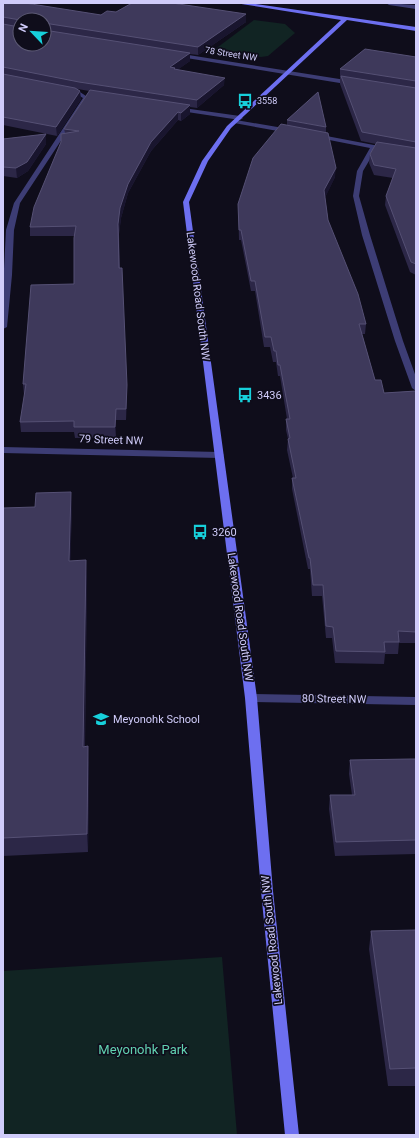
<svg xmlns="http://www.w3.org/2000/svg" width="419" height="1138" font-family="Roboto,sans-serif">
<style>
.green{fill:#112423}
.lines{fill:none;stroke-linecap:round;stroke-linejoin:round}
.lane{fill:#3d3d75;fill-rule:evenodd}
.street{fill:#3d3d75;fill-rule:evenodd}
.secondary{fill:#6d6ff0;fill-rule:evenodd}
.wall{fill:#2c2747;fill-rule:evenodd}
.shaded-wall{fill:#19152e}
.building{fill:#3e395b;stroke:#555074}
.labels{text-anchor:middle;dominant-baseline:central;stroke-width:3.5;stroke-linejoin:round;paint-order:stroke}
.far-street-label{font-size:9px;fill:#d0ccfa;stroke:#0f0d1b}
.far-poi-label{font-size:9px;fill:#d0ccfa;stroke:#0f0d1b;text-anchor:start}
.street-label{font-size:11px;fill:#d0ccfa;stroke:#0f0d1b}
.poi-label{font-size:11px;fill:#d0ccfa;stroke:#0f0d1b;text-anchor:start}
.near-park-label{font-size:13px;fill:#61d1b0;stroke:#0f0d1b}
</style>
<rect width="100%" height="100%" fill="#0f0d1b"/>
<!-- green -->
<g class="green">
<path d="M254,20l31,4 10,9 -27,23 -7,1 -47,-7z"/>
<path d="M222,957l15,178h-234v-164z"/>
</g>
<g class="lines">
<!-- lane -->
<g class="lane">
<path d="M386,3l30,2v4l-27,-4z"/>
<path d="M68,89l12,3 9,6 -69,105 -6,27 -2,45 -5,52 -4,2v-41l3,-58 8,-27 69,-105 -7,-4 -10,-2 -1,-1z"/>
<path d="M176,107l64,9 3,2 -3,2 -66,-10v-2z"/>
<path d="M236,120l53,9 3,2 -3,2 -55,-10 -1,-1z"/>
<path d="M316,134l63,12 3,2 -3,2 -3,-1 -13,22 -4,25 11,39 33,106 13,36v14l-4,-3 -17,-47 -33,-106 -9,-39 4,-25 13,-23 -56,-11 -1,-1z"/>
</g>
<!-- street -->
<g class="street">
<path d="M176,53l176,28 3,2 -3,2 -178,-29v-2z"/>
<path d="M3,447l216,5 5,3 -5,3 -216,-5z"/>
<path d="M251,694l165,3v8l-165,-3 -4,-1 -2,-3 2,-3z"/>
</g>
<!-- secondary -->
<path class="secondary" d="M235,3h13l168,24v4l-69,-11 -116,108 -23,33 -19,41 68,496 16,193 26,244h-14l-24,-244 -16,-193 -62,-496 19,-41 25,-35 114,-106z"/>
</g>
<!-- wall -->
<g class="wall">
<path d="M3,3l98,12 15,-3 130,10 -48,33 -8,-1v7l-13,9 47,15 -27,23 -7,-1v7l-9,7 -3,-1 -27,31 -23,42 -7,25 -2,16 1,34 7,128 -1,24h-10v17l-41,1 -1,-6h-53l-1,-10 5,-27h-1l-1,-11 51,-100v-48h-44v-9l35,-94 -1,-4 25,-38 -11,-2 3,10 -24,37 -54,-11zM20,20h24v24h-24z"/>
<path d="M416,57v218l-6,-3 -25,-67 1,-9 7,-18 -19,-3 -5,-12 1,-9 6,-10 -15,-3 -21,-57v-15z"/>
<path d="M287,120l39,7v5l9,45 -10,20 3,23 38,104 -1,10h-3l13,46 9,13 32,-2v252h-17l-1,11h-13l-1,10 -49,-1 -3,-25h-6l-4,-42h-10l-2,-27h-2l-16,-80v-11h1l-6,-28 1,-11 -2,-9v-11h1l-7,-43h-2l-2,-14h-3l-3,-15h-6l-9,-56h-4l-10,-51h-2l-1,-36 49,-79z"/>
<path d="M46,134v10l-18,27 -11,7 -14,-2v-37z"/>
<path d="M3,508h69l-2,53 17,16 -2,170 4,17 -1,88 -85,4z"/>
<path d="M416,759v95l-81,2 -6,-47 1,-14h22l-3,-21 1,-14z"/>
<path d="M416,930v156h-28l-19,-137 2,-18z"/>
</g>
<!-- shaded-wall -->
<g class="shaded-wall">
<path d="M246,14v8l-48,33v-8z"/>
<path d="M190,53v8l-14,10 -6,-4z"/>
<path d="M225,78l-1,7 -27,23v-8z"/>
<path d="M80,91l1,8 -24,37 -1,-9z"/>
<path d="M190,105v9l-9,7v-8z"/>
<path d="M178,112v8l-27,31 -23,42 -7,25 -2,16 -1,-10 2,-16 8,-24 23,-42z"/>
<path d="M46,134v10l-18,27 -11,7 -1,-10z"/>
<path d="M336,168l-1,9 -11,23v-10z"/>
<path d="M127,385v11l-1,24v-11z"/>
<path d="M116,409v28l-1,-10z"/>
<path d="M71,492l1,16 -2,70 -1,-17z"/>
<path d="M86,560l1,17 -3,187 -1,-17z"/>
<path d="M88,746l1,18 -1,88 -1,-18z"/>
</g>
<!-- building -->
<g class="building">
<path d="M3,3h22l76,12 6,-4 9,1 16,-9h40l74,11 -48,33 -154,-24v-3h-24v2v-2l-17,-3z"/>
<path d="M3,24l16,3 1,-1v18h24v-14l146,23 -20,14 5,1 -1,1 51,9 -28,22 -118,-18 -76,-15z"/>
<path d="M365,49l51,8v24l-76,-12z"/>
<path d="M3,74l72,14 5,3 -24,36 -53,-10z"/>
<path d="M341,76l75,12v54l-54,-10z"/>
<path d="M90,90l100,15 -9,8 -3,-1 -27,30 -23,42 -8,24 -2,16 1,44h3l5,117 -1,24h-10l-1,18h-41v-6l-54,1 6,-38h-3l8,-99 43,-1v-46l2,-12 -46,1 4,-20 27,-65v-8l18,-3 -15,-2z"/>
<path d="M318,92l8,35 -39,-7z"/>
<path d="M281,124l47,9 8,35 -12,22 4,30 30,74 8,30h-7l16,56h6l3,13 32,-2v241l-18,-1 1,11h-15l1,10 -49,-1 -3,-24 -7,-1 -3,-41h-10l-3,-27h-1l-17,-80h4l-8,-39 2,-1 -4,-19h4l-10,-54h-2l-2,-14h-2l-3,-14h-6l-10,-56h-4l-10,-51h-2l-1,-26 15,-46z"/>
<path d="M46,134l-19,28 -11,6 -13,-1v-28z"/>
<path d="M377,142l39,6v116l-5,-2 -25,-66 10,-27 -22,-4 -4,-11z"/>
<path d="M71,492l-2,69 17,-1 -3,187 5,-1 -1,88 -84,4v-330l32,-1 1,-14z"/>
<path d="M411,759h5v81l-80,2 -6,-47h25l-5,-35z"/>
<path d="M416,930v138l-26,1 -19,-138z"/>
</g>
<!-- icons -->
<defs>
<symbol id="bus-bare" viewBox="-9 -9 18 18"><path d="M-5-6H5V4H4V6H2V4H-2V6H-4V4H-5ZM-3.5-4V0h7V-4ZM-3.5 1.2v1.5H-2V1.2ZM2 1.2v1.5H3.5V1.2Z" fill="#17d0db" stroke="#0f0d1b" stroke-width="2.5" paint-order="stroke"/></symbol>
<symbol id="school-bare" viewBox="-9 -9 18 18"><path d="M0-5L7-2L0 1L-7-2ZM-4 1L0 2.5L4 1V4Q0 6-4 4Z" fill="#17d0db" stroke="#0f0d1b" stroke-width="2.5" paint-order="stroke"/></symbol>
</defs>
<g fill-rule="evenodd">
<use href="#bus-bare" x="234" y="90" width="22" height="22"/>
<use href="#bus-bare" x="234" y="384" width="22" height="22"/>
<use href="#bus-bare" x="189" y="521" width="22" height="22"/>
<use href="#school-bare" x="90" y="708" width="22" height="22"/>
</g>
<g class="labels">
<!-- far-street labels -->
<g class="far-street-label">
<text transform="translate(231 54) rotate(9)">78 Street NW</text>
</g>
<!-- far-poi labels -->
<g class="far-poi-label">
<text x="257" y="101">3558</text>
</g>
<!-- street labels -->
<g class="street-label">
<text transform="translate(198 296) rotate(83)">Lakewood Road South NW</text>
<text transform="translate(111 440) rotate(2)">79 Street NW</text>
<text transform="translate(240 617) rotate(82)">Lakewood Road South NW</text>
<text transform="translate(334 699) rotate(1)">80 Street NW</text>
<text transform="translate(272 940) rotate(-96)">Lakewood Road South NW</text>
</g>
<!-- poi labels -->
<g class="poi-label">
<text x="257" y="395">3436</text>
<text x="212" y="532">3260</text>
<text x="113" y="719">Meyonohk School</text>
</g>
<!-- near-park labels -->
<g class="near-park-label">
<text x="143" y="1049">Meyonohk Park</text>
</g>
</g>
<!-- border -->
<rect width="419" height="1138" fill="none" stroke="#d0ccfa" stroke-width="8"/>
<!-- north arrow -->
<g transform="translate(32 32) rotate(295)"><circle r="19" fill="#0f0d1b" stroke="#5c5974"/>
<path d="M0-3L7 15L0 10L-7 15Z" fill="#17d0db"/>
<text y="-6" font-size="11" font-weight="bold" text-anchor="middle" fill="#d0ccfa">N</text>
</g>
</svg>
